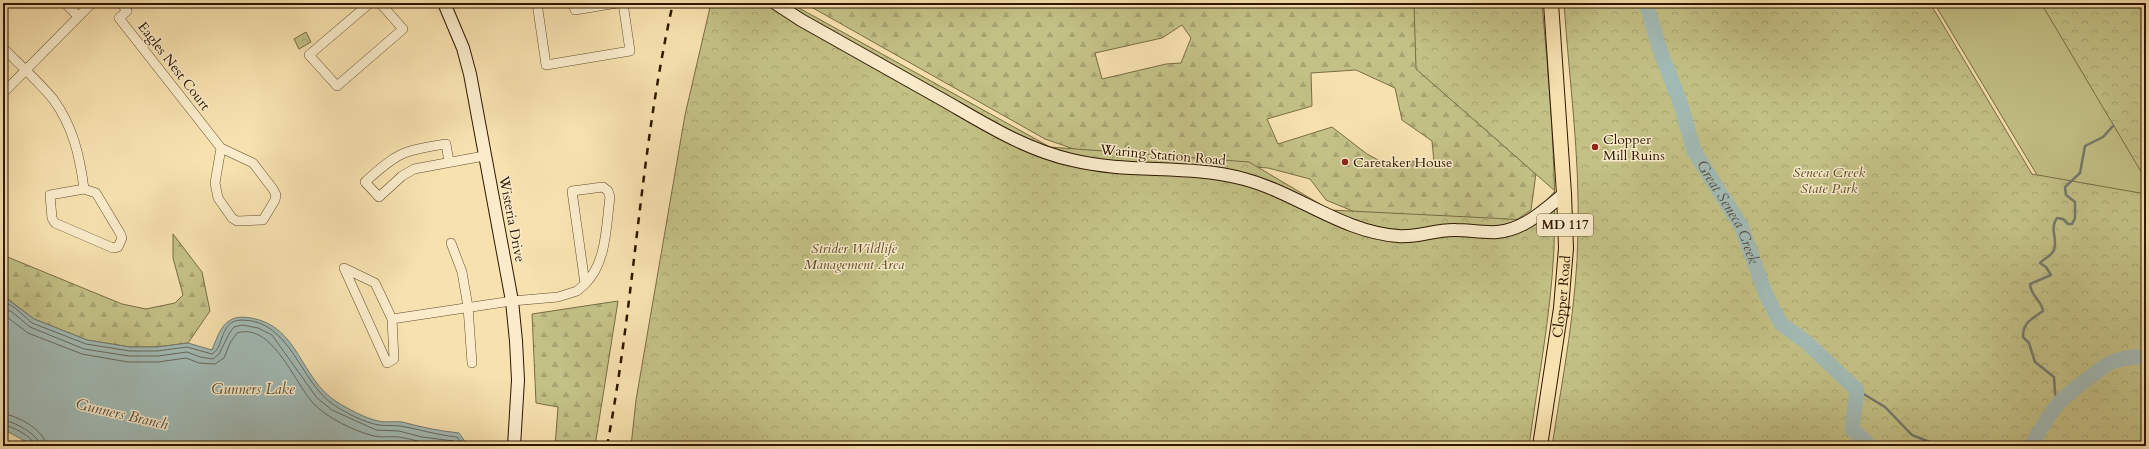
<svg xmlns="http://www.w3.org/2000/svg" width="2149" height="449" font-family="Cardo,serif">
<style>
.green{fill:#c3c186;stroke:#796c43}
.forest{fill:url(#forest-firs);stroke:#796c43;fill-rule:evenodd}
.park{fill:url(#park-crowns);stroke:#796c43}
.water{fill:#a2bbb6;stroke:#74796d}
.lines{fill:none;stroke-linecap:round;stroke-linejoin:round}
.shore{stroke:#68695b;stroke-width:1}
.stream{stroke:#74796d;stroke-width:2.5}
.river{stroke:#a2bbb6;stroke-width:15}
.street-casing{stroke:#614a2c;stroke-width:10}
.secondary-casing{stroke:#2f1700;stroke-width:14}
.primary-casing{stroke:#2f1700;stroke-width:16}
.street{stroke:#faeccb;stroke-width:9}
.secondary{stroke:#faeccb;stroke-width:12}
.primary{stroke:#f7e2af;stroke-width:14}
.rail{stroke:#2f1700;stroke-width:2.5;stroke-dasharray:7 7;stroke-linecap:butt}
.poi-dot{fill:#8f2418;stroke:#faeccb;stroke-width:1.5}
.labels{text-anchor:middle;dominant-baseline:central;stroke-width:3;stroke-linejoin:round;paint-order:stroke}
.shield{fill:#faeccb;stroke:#6c573d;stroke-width:1}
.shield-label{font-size:13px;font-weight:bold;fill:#2f1700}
.street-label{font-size:14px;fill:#2f1700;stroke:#faeccb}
.poi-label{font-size:14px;fill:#2f1700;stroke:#faeccb;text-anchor:start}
.park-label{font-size:14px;font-style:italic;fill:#5b4a28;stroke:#faeccb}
.water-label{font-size:15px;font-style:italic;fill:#575040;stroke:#faeccb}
</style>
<defs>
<pattern id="forest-firs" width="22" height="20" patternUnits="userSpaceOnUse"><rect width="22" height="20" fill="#c3c186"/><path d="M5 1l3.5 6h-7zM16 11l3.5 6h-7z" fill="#a8a572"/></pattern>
<pattern id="park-crowns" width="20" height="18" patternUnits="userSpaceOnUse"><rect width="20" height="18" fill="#c3c186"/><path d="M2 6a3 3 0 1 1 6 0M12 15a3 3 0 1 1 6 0" fill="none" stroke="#a8a572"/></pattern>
</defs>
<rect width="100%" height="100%" fill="#f7e2af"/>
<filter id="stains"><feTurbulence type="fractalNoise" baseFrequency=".005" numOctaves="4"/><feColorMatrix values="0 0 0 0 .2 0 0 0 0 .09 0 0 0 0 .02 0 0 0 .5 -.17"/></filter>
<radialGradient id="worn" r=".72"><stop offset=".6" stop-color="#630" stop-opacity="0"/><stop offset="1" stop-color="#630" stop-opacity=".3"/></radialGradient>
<!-- green -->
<path class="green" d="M1934,3h117l95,160v194z"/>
<!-- forest -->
<g class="forest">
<path d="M818,3h716l6,141 -9,66 -19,13 -128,1 -58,-24 -16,-21 -42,-11 -174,-12 -49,-17 -232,-131zM1182,25l9,13 -10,25 -15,1 -64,15 -7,-26 67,-15zM1356,70l39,18 7,32 30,21 2,21 -30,-1 -13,6 -24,-13 -35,-27 -54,17 -11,-25 45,-13 -1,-33z"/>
<path d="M173,234l29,38 8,39 -22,32 -31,4h-27l-43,-7 -53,-21 -26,-20h-5v-43h2l117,48 24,5 29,-6 8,-8 -10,-37z"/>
<path d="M618,301l-23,145h-40l3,-39 -22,-4 -4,-89z"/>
</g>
<!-- park -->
<g class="park">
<path d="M711,3h79l260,144 199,15 81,48 199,10 26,-29 -139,-122 -2,-66h128c7,81 15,164 12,245 -3,66 -16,132 -25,198h-898l5,-46 49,-285z"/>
<path d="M1564,3h366l102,171 114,20v252h-594c11,-71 25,-142 26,-213 2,-77 -9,-154 -14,-230z"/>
<path d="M2041,3h105v177z"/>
<path d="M306,32l5,10 -12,7 -5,-10z"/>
</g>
<!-- water -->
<path class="water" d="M3,299h4l27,20 53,21 43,7h27l31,-4 24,7c8,-20 13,-37 39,-32 48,8 49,61 86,84 11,7 28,16 41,19 8,2 16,0 24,1 19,5 37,9 57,11l9,13h-434l-31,-17z"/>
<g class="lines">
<!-- shore -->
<g class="shore">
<path d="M3,303h4l8,5 17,15 54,21 44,7h27l30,-4 25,7c13,-7 7,-34 30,-34 49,0 58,63 92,85 12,8 31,18 45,20 7,1 14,0 21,1 19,3 36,9 57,11l7,9"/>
<path d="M3,308l9,4 18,15 54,22 45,7h29l29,-4 13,5 13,2 6,-5 11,-22 4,-5 8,-2 16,3 14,7 45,63 15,12 44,20 23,1 23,6 32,4 4,5"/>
<path d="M3,314l25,19 54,21 46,8h30l28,-4 13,5 16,1 9,-6 6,-15 7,-10c35,-11 57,49 76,70 14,15 41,28 61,33 8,2 17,0 25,1 14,2 27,7 41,9"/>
<path d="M3,414c14,1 43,17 43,32"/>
<path d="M3,420c10,1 37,15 37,26"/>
<path d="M3,425c9,1 31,12 32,21"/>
</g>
<!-- stream -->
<g class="stream">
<path d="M1857,390l28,17 27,28 28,11"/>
<path d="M2058,403l-3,-10 -1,-16 -19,-15 -6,-19 -6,-6c0,-15 9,-18 20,-26 -1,-10 -13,-16 -13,-27l21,-9 -5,-8 -6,-4c4,-5 11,-6 14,-13 4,-11 -5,-22 3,-32l6,1 5,5h4l3,-6v-16l-9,-7 -1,-8 15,-14 5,-27 18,-9 10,-11"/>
</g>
<!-- river -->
<g class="river">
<path id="s1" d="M1646,3l15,50 20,52 13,46 47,75 25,69 15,29 25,18 51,48 -5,39 18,17"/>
<path d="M2031,446c8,-14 16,-29 26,-41 7,-9 44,-37 53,-42 9,-4 26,-7 36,-6"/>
</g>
<defs>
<g id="street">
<path d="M65,3l13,13"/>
<path d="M121,3l6,8 -8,7 102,130 32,15 20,26 3,6 -1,5 -12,20 -26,1 -5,-3 -14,-20 -3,-15 6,-35"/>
<path d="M370,3l-61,52 28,31 66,-57 -23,-26"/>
<path d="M537,3l9,62 84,-14 -7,-48"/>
<path d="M573,3l2,7 42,-7"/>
<path d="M3,48c16,16 35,33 50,51 20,27 27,58 31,90"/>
<path d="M3,93l89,-90"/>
<path d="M449,162l-3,-18c-43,6 -49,9 -81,38l14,15 23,-21 12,-7 70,-13"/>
<path d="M84,189l12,4 24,40 2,5 -4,9 -5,1 -58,-25 -3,-5 -2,-23z"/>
<path d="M451,243l11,29 6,35 4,56"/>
<path d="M392,319l-17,-36 -31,-15 43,95 7,-4 -2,-40 120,-18 46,-4 19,-6 8,-7 -13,-93 31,-4 5,4 2,6c-4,29 -3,65 -25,87"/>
</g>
<g id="secondary">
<path d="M444,3l19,45 7,26 42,227 4,40 2,39 -4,66"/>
<path d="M775,3l26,17c48,27 96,54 144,81 40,23 81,49 127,59 56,14 116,4 172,19 53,14 98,53 154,57 20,2 38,-7 58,-6 13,0 27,3 41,2 27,-2 47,-22 67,-38"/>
</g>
<g id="primary">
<path id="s2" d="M1540,446l21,-138 5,-60 -2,-54 -13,-191"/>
</g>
</defs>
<!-- street casing -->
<use href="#street" class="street-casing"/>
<!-- secondary casing -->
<use href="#secondary" class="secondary-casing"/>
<!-- primary casing -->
<use href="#primary" class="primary-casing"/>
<!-- street -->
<use href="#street" class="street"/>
<!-- secondary -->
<use href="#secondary" class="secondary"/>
<!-- primary -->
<use href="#primary" class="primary"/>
<!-- rail -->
<path class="rail" d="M607,446c28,-147 33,-297 66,-443"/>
</g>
<!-- markers -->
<g class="poi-dot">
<circle cx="1595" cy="147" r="4"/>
<circle cx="1345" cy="162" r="4"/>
</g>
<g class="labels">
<!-- shield labels -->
<rect class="shield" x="1537" y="214" width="56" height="22" rx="3"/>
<g class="shield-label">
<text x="1565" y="225">MD 117</text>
</g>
<!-- street labels -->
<g class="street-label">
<text transform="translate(174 66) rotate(52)">Eagles Nest Court</text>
<text transform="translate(1163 155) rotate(5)">Waring Station Road</text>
<text transform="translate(512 219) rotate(79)">Wisteria Drive</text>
<text stroke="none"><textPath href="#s2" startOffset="151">Clopper Road</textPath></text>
</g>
<!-- poi labels -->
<g class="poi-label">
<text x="1603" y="139">Clopper<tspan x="1603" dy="16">Mill Ruins</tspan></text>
<text x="1353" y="162">Caretaker House</text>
</g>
<!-- park labels -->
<g class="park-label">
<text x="1829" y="172">Seneca Creek<tspan x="1829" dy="16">State Park</tspan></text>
<text x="854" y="248">Strider Wildlife<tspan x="854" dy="16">Management Area</tspan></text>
</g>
<!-- water labels -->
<g class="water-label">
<text stroke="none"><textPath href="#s1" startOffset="226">Great Seneca Creek</textPath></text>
<text x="253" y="389">Gunners Lake</text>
<text transform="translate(122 414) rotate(13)">Gunners Branch</text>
</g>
</g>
<!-- margin -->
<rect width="2149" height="449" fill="none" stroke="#f7e2af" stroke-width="16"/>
<rect x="4" y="4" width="2141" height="441" fill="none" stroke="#2f1700" stroke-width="2"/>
<rect x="8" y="8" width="2133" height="433" fill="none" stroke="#2f1700"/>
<rect width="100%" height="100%" filter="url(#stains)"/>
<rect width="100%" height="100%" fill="url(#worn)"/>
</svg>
